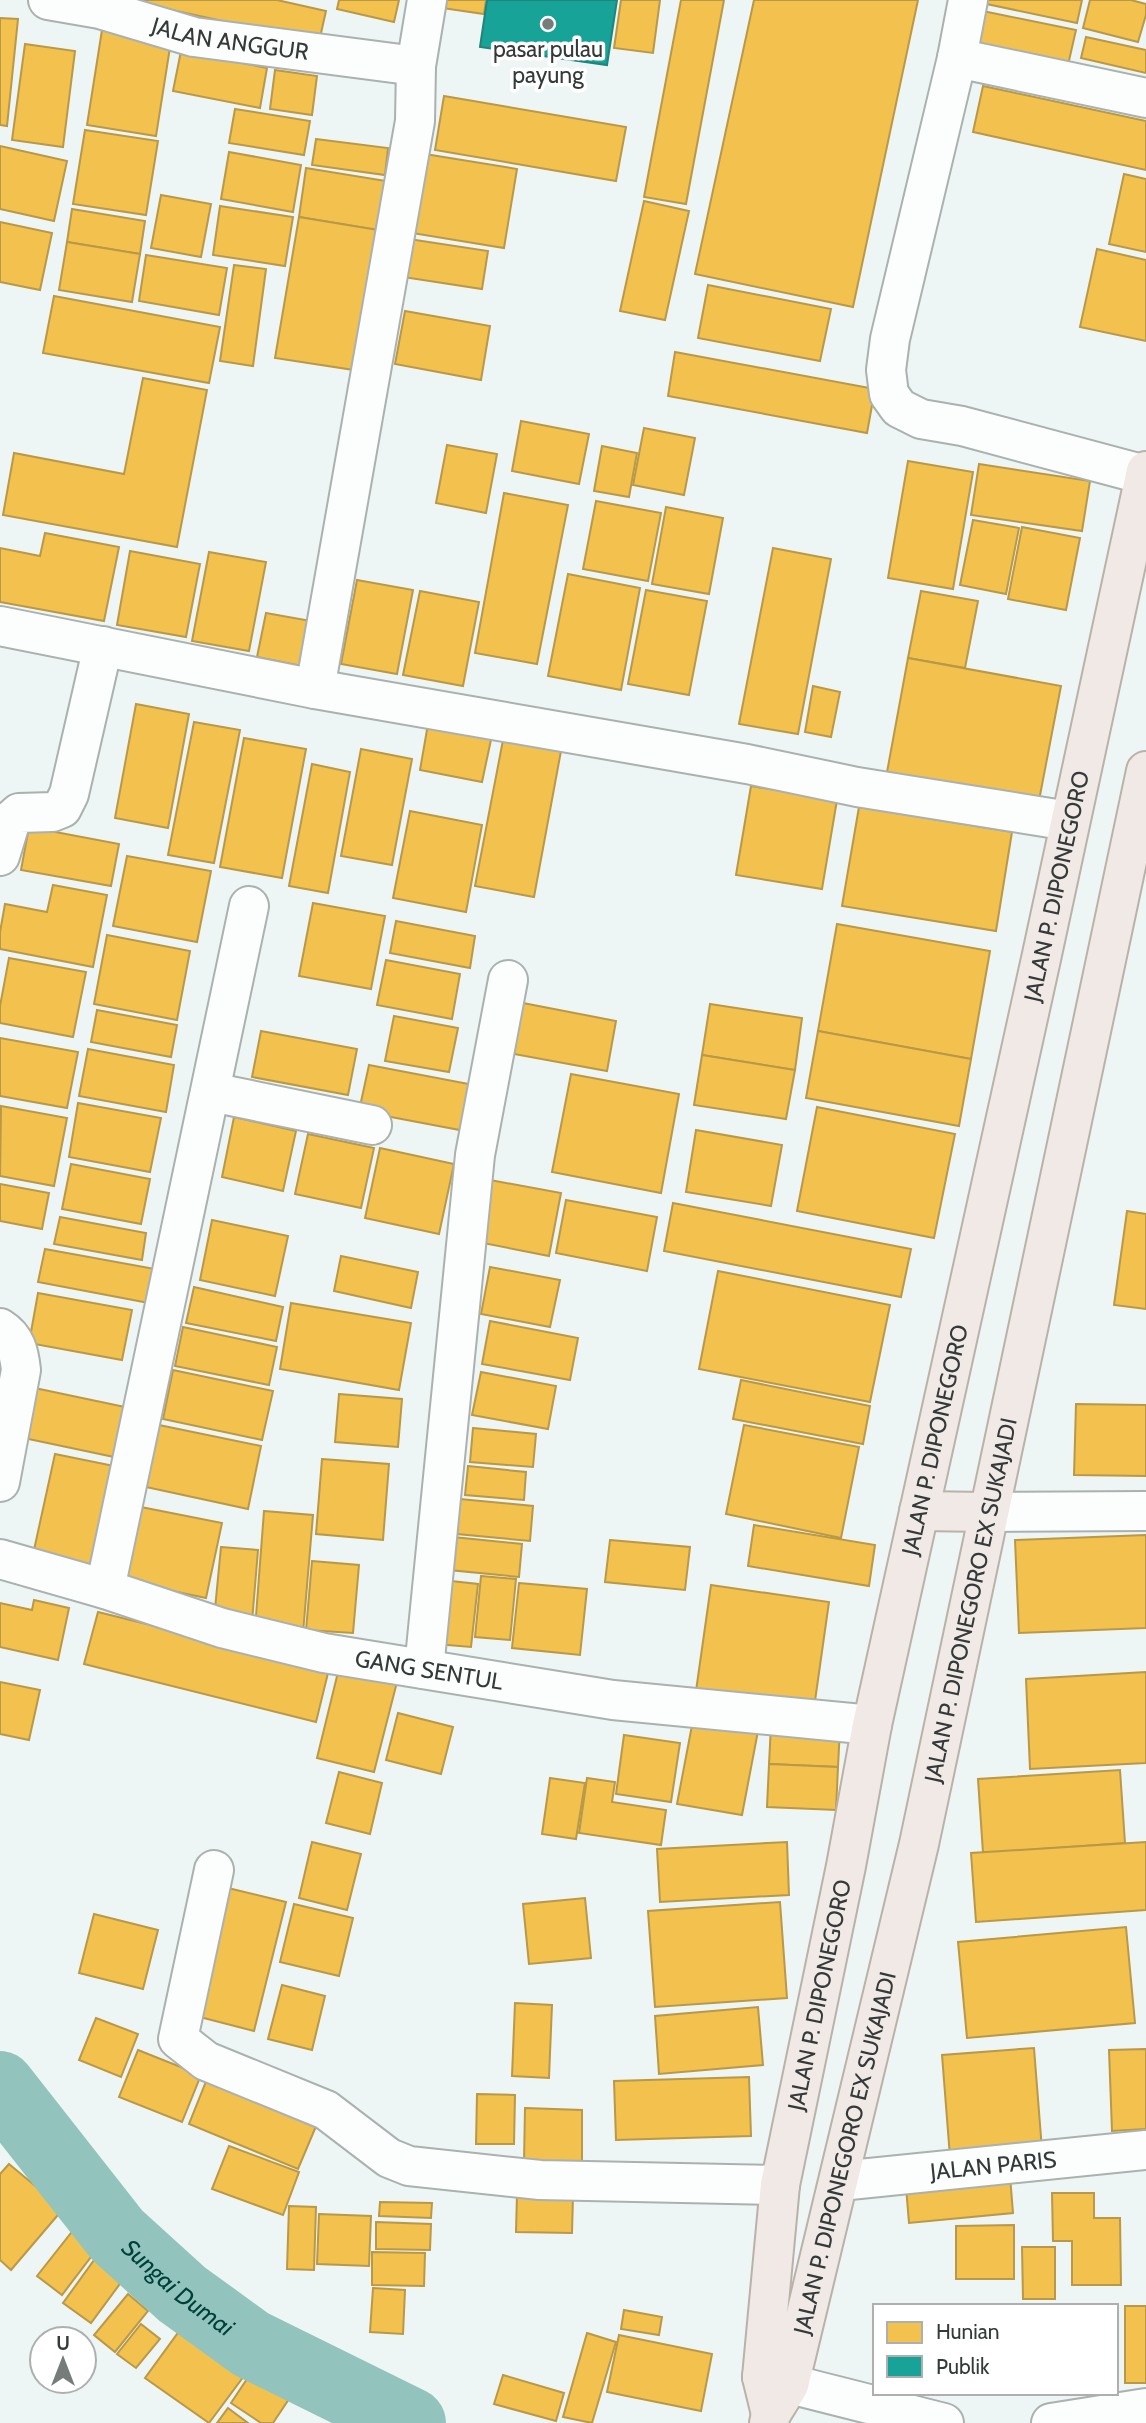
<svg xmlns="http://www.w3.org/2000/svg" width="1146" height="2423" font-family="Cabin,sans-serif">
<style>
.homes{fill:#f2c14e;stroke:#b99848;stroke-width:2}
.public{fill:#17a398;stroke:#20847c;stroke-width:2}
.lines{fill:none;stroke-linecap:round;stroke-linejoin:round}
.river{stroke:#92c4bd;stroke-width:70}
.street-casing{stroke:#aab1af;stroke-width:42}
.primary-casing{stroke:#bab1a8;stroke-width:42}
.street{stroke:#fcfefd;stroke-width:38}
.primary{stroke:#f0e9e5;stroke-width:38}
.poi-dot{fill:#757c7a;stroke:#fff;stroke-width:2.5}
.labels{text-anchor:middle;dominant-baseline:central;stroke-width:7;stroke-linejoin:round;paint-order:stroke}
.street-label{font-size:23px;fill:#343a39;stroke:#fff}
.poi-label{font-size:23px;fill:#343a39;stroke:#fff}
.water-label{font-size:24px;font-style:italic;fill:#00403a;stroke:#fff}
</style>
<rect width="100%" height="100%" fill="#edf6f4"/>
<!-- homes -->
<g class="homes">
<path d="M126,0h151l49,11 -7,31z"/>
<path d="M339,0h60l-5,22 -57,-13z"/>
<path d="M443,0h43l-2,14 -42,-6z"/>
<path d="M621,0h39l-7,53 -39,-5z"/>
<path d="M681,0h43l-38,204 -42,-7z"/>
<path d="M754,0h164l-65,307 -158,-33z"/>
<path d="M978,0h104l-5,23 -100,-21z"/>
<path d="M1090,0h41l15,4v11l-8,27 -55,-14z"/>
<path d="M973,9l103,21 -8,35 -103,-21z"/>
<path d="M0,18l18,1 -11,107 -7,-1z"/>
<path d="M102,30l69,11 -15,95 -69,-11z"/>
<path d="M1086,37l60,13v23l-65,-15z"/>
<path d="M25,44l50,7 -12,96 -51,-7z"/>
<path d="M181,51l86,17 -7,40 -87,-17z"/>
<path d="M275,70l42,6 -5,39 -42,-6z"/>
<path d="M983,86l163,35v49l-173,-38z"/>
<path d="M444,96l182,31 -10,54 -181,-31z"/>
<path d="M235,109l75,12 -6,34 -75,-12z"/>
<path d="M85,130l73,11 -12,74 -73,-11z"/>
<path d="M316,139l72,9 -3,27 -73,-10z"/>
<path d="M0,146l67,15 -13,60 -54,-12z"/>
<path d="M229,152l72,13 -8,47 -72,-13z"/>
<path d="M425,154l92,15 -13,79 -92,-15z"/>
<path d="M306,168l80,13 -8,49 -79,-13z"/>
<path d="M1124,174l22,5v73l-37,-8z"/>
<path d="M161,195l50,9 -10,53 -50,-9z"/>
<path d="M644,201l45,10 -24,109 -45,-9z"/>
<path d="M220,206l73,11 -8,49 -72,-11z"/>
<path d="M72,209l73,12 -5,33 -73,-12z"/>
<path d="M299,217l79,13 -24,140 -79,-12z"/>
<path d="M0,222l52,11 -12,57 -40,-8z"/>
<path d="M409,239l79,12 -6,38 -79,-12z"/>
<path d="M67,242l73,12 -8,48 -73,-12z"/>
<path d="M1097,249l49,11v81l-66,-14z"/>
<path d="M146,255l81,13 -8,47 -80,-14z"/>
<path d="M234,265l32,4 -13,97 -33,-5z"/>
<path d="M708,285l123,24 -11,52 -122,-23z"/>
<path d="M54,296l166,31 -11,56 -166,-30z"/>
<path d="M405,311l85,15 -9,54 -86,-16z"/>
<path d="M675,352l200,37 -8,44 -199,-37z"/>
<path d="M143,378l64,12 -30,157 -174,-32 11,-62 110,21z"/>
<path d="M521,421l68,13 -10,50 -67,-13z"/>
<path d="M644,428l51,10 -11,57 -51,-10z"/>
<path d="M447,445l50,9 -11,59 -50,-10z"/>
<path d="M602,446l35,7 -8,44 -35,-6z"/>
<path d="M908,461l65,11 -20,117 -65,-11z"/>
<path d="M979,464l111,17 -8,50 -111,-16z"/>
<path d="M504,493l64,12 -31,159 -62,-11z"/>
<path d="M596,501l65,12 -13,68 -65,-12z"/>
<path d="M666,507l57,11 -14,76 -57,-10z"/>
<path d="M973,520l46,8 -13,66 -46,-9z"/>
<path d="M1022,527l58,11 -14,72 -58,-11z"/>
<path d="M45,533l74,14 -15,74 -104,-19v-54l40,8z"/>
<path d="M773,548l58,11 -33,175 -59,-10z"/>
<path d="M130,551l70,13 -14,73 -69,-12z"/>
<path d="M209,552l57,10 -17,89 -57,-10z"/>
<path d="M568,574l72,14 -19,102 -73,-14z"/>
<path d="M357,580l56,10 -16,84 -56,-10z"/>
<path d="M646,590l61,11 -18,94 -61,-11z"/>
<path d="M420,591l59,11 -16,84 -60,-11z"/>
<path d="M921,591l57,10 -13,67 -57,-10z"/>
<path d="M266,613l45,8 -9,45 -45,-9z"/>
<path d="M908,658l153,28 -24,125 -152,-28z"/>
<path d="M813,686l27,6 -9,45 -26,-5z"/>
<path d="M136,704l53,10 -21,114 -53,-10z"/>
<path d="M194,722l46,8 -26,133 -46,-8z"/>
<path d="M428,724l64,11 -10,47 -62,-12z"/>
<path d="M244,738l62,11 -24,129 -62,-11z"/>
<path d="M503,740l58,11 -27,146 -59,-11z"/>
<path d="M361,749l51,10 -20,106 -51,-9z"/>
<path d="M312,764l38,8 -22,121 -39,-7z"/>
<path d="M751,786l86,14 -15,89 -86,-14z"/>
<path d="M859,807l153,25 -16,99 -154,-25z"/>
<path d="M410,811l72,14 -16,87 -73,-14z"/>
<path d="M29,827l90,17 -8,42 -90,-16z"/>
<path d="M127,856l84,15 -14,71 -84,-16z"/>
<path d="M53,885l54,10 -14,72 -93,-18v-17l5,-28 42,8z"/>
<path d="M313,903l72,13 -14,73 -72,-13z"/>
<path d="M396,921l79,15 -5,32 -80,-15z"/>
<path d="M837,924l153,27 -19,108 -153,-28z"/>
<path d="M107,935l83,16 -13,69 -83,-16z"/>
<path d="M9,958l77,14 -13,65 -73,-14v-17z"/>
<path d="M386,960l74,14 -8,45 -75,-14z"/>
<path d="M523,1003l93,18 -9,50 -93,-17z"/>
<path d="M710,1004l92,14 -7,52 -93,-15z"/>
<path d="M97,1010l80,15 -6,32 -80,-15z"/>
<path d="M394,1016l64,12 -9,44 -64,-11z"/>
<path d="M261,1031l96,18 -9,46 -96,-18z"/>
<path d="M818,1031l153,28 -12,67 -153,-28z"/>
<path d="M0,1038l78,14 -11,56 -67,-12z"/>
<path d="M88,1049l86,16 -8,47 -87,-16z"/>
<path d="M702,1055l93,15 -9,49 -92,-14z"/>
<path d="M369,1065l105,20 -9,46 -106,-20z"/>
<path d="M571,1074l108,20 -18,99 -109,-21z"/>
<path d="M78,1103l83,15 -11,54 -81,-15z"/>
<path d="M1,1106l66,12 -13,68 -54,-10z"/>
<path d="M817,1107l138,27 -21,104 -137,-27z"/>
<path d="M234,1117l62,14 -13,60 -61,-14z"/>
<path d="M696,1130l86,15 -11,61 -85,-14z"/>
<path d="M308,1134l66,14 -13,60 -66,-14z"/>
<path d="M380,1148l74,16 -15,70 -74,-16z"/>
<path d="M71,1164l79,15 -9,45 -79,-15z"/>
<path d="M490,1180l71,13 -12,63 -71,-14z"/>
<path d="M0,1184l49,9 -7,36 -42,-8z"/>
<path d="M566,1200l91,17 -10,54 -91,-18z"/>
<path d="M673,1203l238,46 -10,48 -237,-46z"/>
<path d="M1127,1211l19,3v95l-32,-4z"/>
<path d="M60,1217l86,16 -4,27 -88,-16z"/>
<path d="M212,1220l76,16 -13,60 -75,-16z"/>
<path d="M45,1249l110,20 -6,34 -111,-21z"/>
<path d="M341,1256l77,16 -7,36 -77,-17z"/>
<path d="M490,1267l70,13 -10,47 -69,-13z"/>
<path d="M718,1271l172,34 -20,97 -171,-33z"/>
<path d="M194,1287l89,20 -7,34 -90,-18z"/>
<path d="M38,1293l94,17 -10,50 -93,-17z"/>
<path d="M291,1303l120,20 -12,67 -119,-21z"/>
<path d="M490,1321l88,17 -8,42 -88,-16z"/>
<path d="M183,1327l94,20 -8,38 -94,-19z"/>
<path d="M173,1370l100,21 -11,49 -99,-21z"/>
<path d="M481,1372l75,14 -8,43 -76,-14z"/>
<path d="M741,1380l129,26 -7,38 -130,-25z"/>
<path d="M30,1387l95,20 -11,50 -95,-20z"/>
<path d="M339,1394l63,5 -4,48 -63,-5z"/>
<path d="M1076,1404l70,1v71l-72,-1z"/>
<path d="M159,1425l102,21 -13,63 -102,-22z"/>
<path d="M744,1425l115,22 -18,91 -115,-24z"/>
<path d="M473,1428l63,6 -3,33 -63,-5z"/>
<path d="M55,1454l64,13 -22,105 -65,-13z"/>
<path d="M322,1459l67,5 -6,76 -67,-6z"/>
<path d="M468,1466l58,6 -2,28 -59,-5z"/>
<path d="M460,1499l73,7 -3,35 -73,-7z"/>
<path d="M141,1507l81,16 -16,75 -81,-17z"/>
<path d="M264,1511l49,4 -10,118 -48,-4z"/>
<path d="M754,1525l121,20 -6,41 -121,-20z"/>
<path d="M1146,1535v93l-127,5 -4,-93z"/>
<path d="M453,1537l69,7 -3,33 -70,-7z"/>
<path d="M610,1540l80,7 -5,43 -80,-8z"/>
<path d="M221,1547l37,3 -6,72 -38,-3z"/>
<path d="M312,1561l47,4 -6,68 -47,-3z"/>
<path d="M481,1576l35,3 -6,61 -35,-3z"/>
<path d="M442,1580l36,4 -7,63 -35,-3z"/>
<path d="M519,1583l68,6 -7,66 -68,-7z"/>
<path d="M711,1585l118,17 -16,113 -118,-17z"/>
<path d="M34,1600l35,8 -11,52 -58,-13v-44l32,7z"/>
<path d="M98,1612l231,57 -13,53 -232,-58z"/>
<path d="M339,1668l58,14 -23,90 -57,-14z"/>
<path d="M1146,1672v91l-116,6 -4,-90z"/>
<path d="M0,1682l40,8 -11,50 -29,-6z"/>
<path d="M398,1713l55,14 -12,47 -55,-14z"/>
<path d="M693,1720l65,11 -16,84 -65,-11z"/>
<path d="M771,1725l69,3 -2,39 -69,-3z"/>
<path d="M624,1735l56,8 -9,59 -55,-8z"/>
<path d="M769,1764l69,3 -2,43 -69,-3z"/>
<path d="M1120,1770l5,73 -142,10 -5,-74z"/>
<path d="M339,1772l43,11 -12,51 -44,-11z"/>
<path d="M550,1778l35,5 -9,56 -34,-5z"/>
<path d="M587,1778l28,4 -3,20 54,8 -5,35 -82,-12z"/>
<path d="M312,1842l49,12 -14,56 -48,-12z"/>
<path d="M787,1842l2,53 -129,7 -3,-53z"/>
<path d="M1146,1842v68l-170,12 -5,-69z"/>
<path d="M228,1888l58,14 -32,129 -58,-15z"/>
<path d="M585,1898l6,60 -62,6 -6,-60z"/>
<path d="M780,1902l7,96 -132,9 -7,-96z"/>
<path d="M294,1904l59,14 -14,58 -59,-14z"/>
<path d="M94,1914l64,16 -15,59 -64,-16z"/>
<path d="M1126,1927l9,96 -168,15 -9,-96z"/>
<path d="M282,1985l43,11 -13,54 -44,-11z"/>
<path d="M515,2003l37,2 -3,73 -37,-2z"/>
<path d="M758,2007l5,58 -104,9 -4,-58z"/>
<path d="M96,2018l42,16 -17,43 -42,-17z"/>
<path d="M1034,2048l8,102 -92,7 -8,-102z"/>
<path d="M1146,2049v80l-34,2 -3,-81z"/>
<path d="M138,2050l63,25 -19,47 -63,-25z"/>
<path d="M749,2077l2,59 -135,4 -2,-59z"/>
<path d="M207,2079l110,45 -19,45 -109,-45z"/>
<path d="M477,2094l38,1 -1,49h-38z"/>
<path d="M525,2108l57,2v53l-58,-1z"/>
<path d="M229,2146l70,26 -16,43 -71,-26z"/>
<path d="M9,2164l54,45 -52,61 -11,-10v-86z"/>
<path d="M1010,2176l3,37 -104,10 -3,-36z"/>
<path d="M1052,2193h42v25h26l1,67h-49v-44h-19z"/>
<path d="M517,2194l56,2 -1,37 -56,-1z"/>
<path d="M380,2202l52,1 -1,15 -52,-2z"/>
<path d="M289,2206l27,1 -2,63 -27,-1z"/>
<path d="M86,2214l24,18 -48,63 -25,-19z"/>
<path d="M319,2214l52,2 -2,50 -52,-2z"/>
<path d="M376,2222l55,2 -1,26 -54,-1z"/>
<path d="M1014,2225v54h-58v-53z"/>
<path d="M1022,2247h33v52h-32z"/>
<path d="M372,2252l53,1 -1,33 -52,-1z"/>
<path d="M97,2256l28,21 -34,46 -28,-20z"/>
<path d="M373,2288l32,2 -2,44 -33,-2z"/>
<path d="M128,2294l20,17 -33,41 -21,-17z"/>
<rect x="1053" y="2305" width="60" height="1"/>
<rect x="1125" y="2306" width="21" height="77"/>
<path d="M624,2310l38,7 -3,18 -38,-6z"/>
<path d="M141,2324l19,15 -24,29 -19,-14z"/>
<path d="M180,2330l64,46 -35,47 -64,-45z"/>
<path d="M587,2333l29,9 -24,81 -29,-6z"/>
<path d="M619,2335l93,19 -11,57 -94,-19z"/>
<path d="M253,2370l38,26 -18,27h-12l-30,-20z"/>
<path d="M503,2375l61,18 -8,28 -62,-17z"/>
<path d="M228,2408l20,15h-31z"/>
</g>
<!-- public -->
<path class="public" d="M487,0h130l-10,65 -127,-18z"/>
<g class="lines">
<!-- river -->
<path class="river" id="s1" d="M0,2086l117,149 65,59 69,50 160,79"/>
<defs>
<g id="street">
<path id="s2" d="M48,0l52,9 94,28 222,29"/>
<path d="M968,0l-11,58 -67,281 -4,31 3,24 10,14 22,11 41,7 183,49"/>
<path d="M957,58l189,40"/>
<path d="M0,626l315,63 432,75 110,23 212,34"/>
<path d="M315,689l100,-568 1,-55 11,-66"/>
<path d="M0,856l11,-36 8,-7 33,-1 10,-4 7,-14 34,-148"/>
<path d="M211,1092l161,33"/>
<path d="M0,1328c16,10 19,24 21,42l-21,112"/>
<path d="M987,1512l159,-1"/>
<path id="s3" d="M0,1559l105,30 117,39 102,25 289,47 259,25"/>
<path d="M105,1589l144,-683"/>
<path d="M424,1669l51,-514 33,-175"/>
<path d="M214,1870l-36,169 28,22 120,49 63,48 20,8 131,14 240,5"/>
<path id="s4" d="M840,2181l306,-31"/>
<path d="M762,2377l182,46"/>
<path d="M1051,2423l95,-15"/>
</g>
<g id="primary">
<path d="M919,1511l68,1"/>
<path id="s5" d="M771,2414l-9,-37 18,-192 66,-319 26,-141 169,-766 105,-488"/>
<path id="s6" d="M769,2423l2,-9 18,-29 130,-541 227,-1073"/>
</g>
</defs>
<!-- street casing -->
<use href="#street" class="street-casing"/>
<!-- primary casing -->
<use href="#primary" class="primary-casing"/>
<!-- street -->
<use href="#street" class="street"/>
<!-- primary -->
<use href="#primary" class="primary"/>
</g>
<!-- markers -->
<circle class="poi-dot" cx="548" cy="24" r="7"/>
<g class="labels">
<!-- street labels -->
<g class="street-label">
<text stroke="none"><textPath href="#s2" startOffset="187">JALAN ANGGUR</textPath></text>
<text stroke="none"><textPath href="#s5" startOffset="1559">JALAN P. DIPONEGORO</textPath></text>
<text stroke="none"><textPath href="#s5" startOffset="992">JALAN P. DIPONEGORO</textPath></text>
<text stroke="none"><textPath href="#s6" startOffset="849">JALAN P. DIPONEGORO EX SUKAJADI</textPath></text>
<text stroke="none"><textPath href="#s3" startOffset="444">GANG SENTUL</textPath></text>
<text stroke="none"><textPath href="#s5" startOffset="425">JALAN P. DIPONEGORO</textPath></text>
<text stroke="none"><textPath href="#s6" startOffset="282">JALAN P. DIPONEGORO EX SUKAJADI</textPath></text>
<text stroke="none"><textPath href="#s4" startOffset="154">JALAN PARIS</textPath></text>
</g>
<!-- poi labels -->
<g class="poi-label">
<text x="548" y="49">pasar pulau<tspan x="548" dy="26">payung</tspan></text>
</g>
<!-- water labels -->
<g class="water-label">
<text stroke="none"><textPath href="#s1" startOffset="270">Sungai Dumai</textPath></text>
</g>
</g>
<!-- legend -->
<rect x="873" y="2304" width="245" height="91" fill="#ffffff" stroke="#aeb0b0" stroke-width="2"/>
<rect x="887" y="2322" width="35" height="21" fill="#f2c14e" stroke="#aeb0b0" stroke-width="2"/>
<text x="936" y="2339" font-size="21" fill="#343a39">Hunian</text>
<rect x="887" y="2356" width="35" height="21" fill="#17a398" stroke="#aeb0b0" stroke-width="2"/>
<text x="936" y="2374" font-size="21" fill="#343a39">Publik</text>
<!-- north arrow -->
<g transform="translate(63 2360)"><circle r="33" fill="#ffffff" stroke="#aeb0b0" stroke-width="2"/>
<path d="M0-5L12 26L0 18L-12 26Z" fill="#757c7a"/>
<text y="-10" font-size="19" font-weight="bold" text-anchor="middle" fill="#343a39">U</text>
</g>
</svg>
